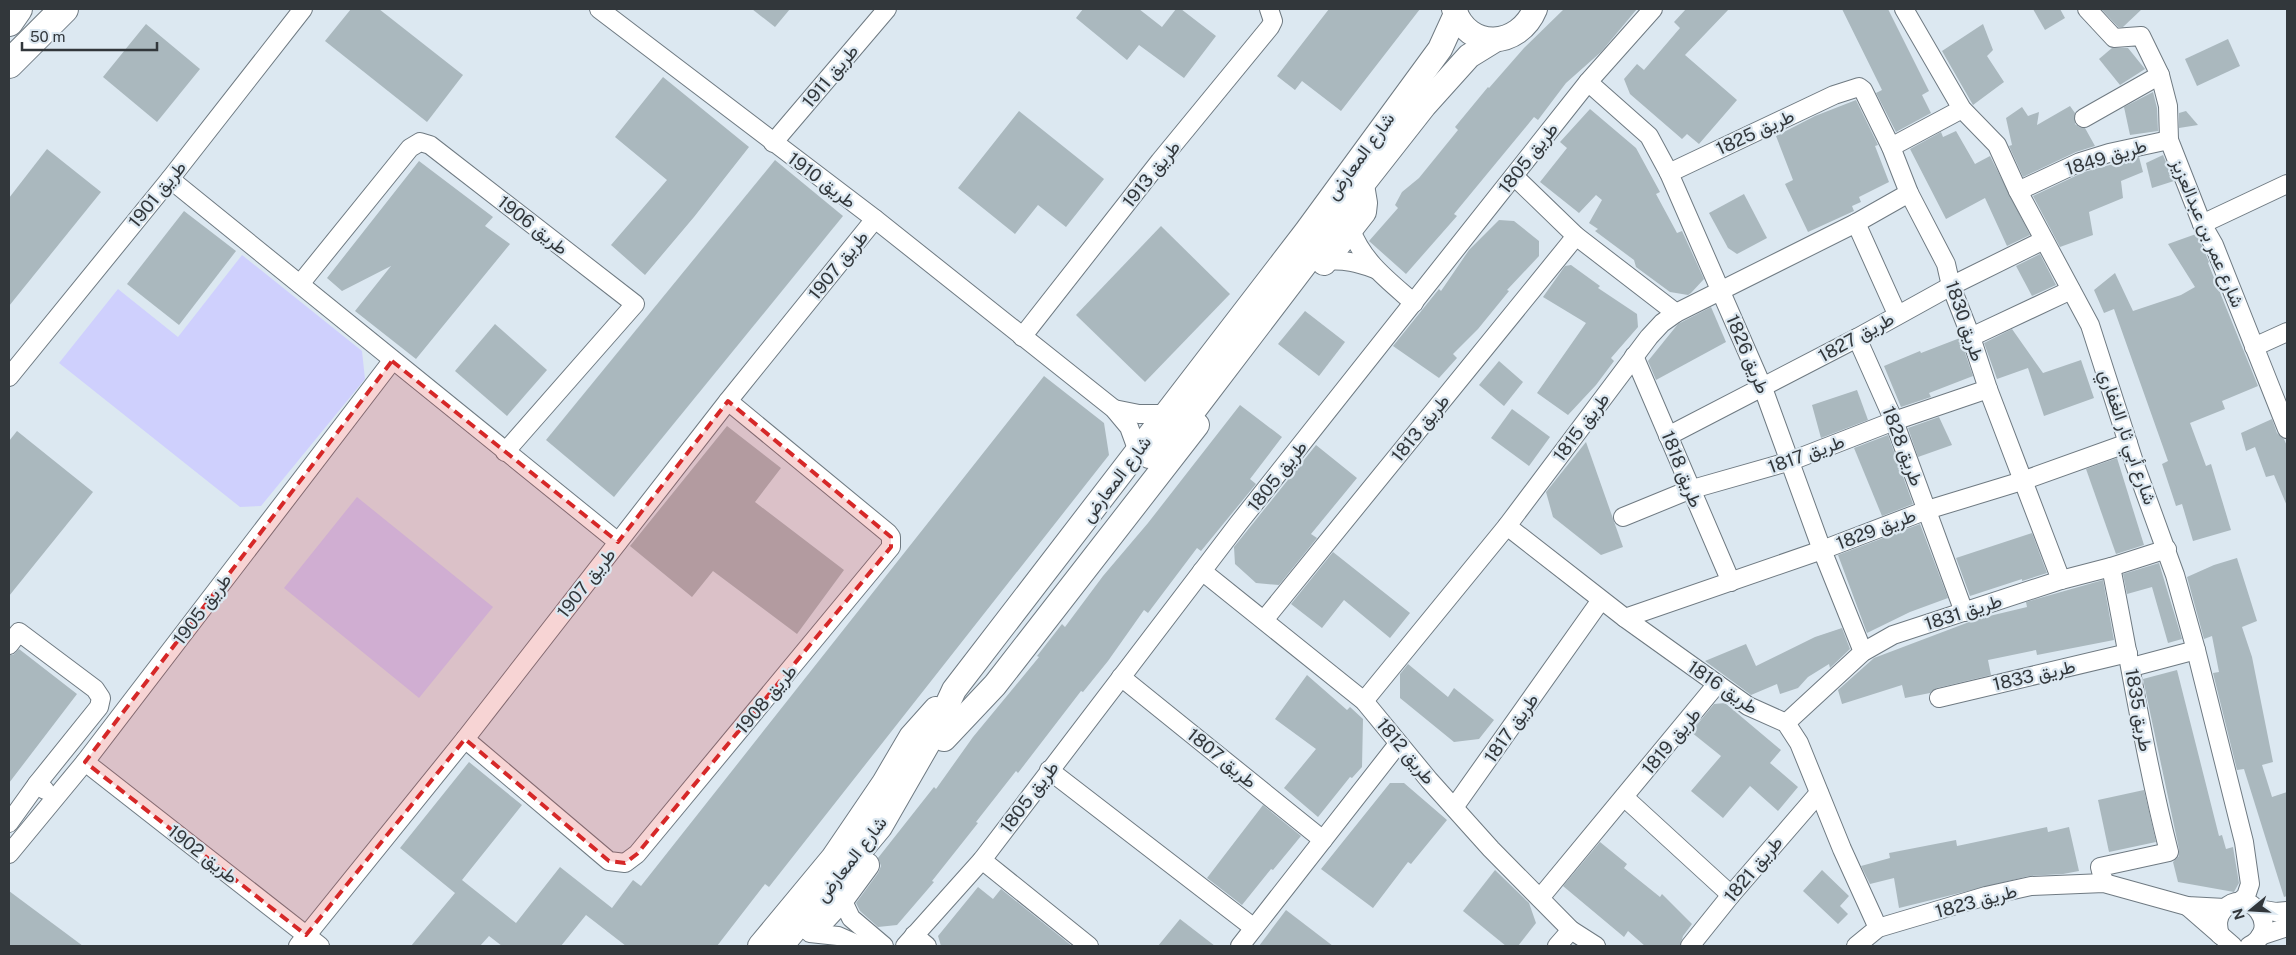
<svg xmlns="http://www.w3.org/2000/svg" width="2296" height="955" font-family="'Public Sans',Vazirmatn,sans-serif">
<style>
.green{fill:#cfd0fd}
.building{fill:#aab8be}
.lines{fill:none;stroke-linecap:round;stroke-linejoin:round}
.minor-casing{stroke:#6f7a82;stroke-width:20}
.secondary-casing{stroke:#6f7a82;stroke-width:26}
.primary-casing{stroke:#6f7a82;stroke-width:30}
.minor{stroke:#fff;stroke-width:18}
.secondary{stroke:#fff;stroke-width:24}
.primary{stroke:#fff;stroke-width:28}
.marked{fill:#d62828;fill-opacity:0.2;stroke:#d62828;stroke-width:4;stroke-dasharray:10 6;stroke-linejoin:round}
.labels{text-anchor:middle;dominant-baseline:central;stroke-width:4.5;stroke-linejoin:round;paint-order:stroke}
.street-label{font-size:18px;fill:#32373b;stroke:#dce8f1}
</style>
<rect width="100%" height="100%" fill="#dce8f1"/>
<!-- green -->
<g class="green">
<path d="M242,255l120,96 3,28 -104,127 -21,1 -181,-144 59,-74 60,48z"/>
<path d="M357,497l136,110 -74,91 -135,-110z"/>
</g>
<!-- building -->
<g class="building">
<path d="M351,9h28l84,66 -36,47 -102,-81z"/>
<path d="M752,9h38l-15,18z"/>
<path d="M1083,9h56l23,18 14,-18h5l35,27 -32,42 -45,-33 -12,15 -51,-42z"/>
<path d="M1329,9h91l-79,102 -39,-30 -7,9 -18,-14z"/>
<path d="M1564,9h73l-36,43 -35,31 -28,37 -4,-3 -80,97 3,2 -51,58 -37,-33 29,-33 -3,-3 7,-13 17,-14 39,-48 -3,-3 33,-40 1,1 35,-40z"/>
<path d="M1686,9h43l-44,46 52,45 -38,44 -12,-10 -5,5 -52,-45 -6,-15 13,-15 7,6 36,-42 -6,-6z"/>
<path d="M1842,9h46l41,82 -7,4 9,18 -35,19 -20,-39 6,-3z"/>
<path d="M2033,9h27l5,9 -20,12z"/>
<path d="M2101,9h41l-19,18h-5z"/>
<path d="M146,24l54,45 -43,53 -54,-45z"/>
<path d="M1983,24l10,26 -6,6 17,26 -31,23 -31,-54z"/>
<path d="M2228,39l12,27 -43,20 -12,-27z"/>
<path d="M2112,48h16l17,21 -25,16 -21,-26z"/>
<path d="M663,77l86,70 -55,70 -49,58 -34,-30 56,-65 -52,-43z"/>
<path d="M2153,92l4,16 1,23 -28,4 -6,-28z"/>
<path d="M1856,100l22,45 -3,1 14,36 -30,15 2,5 -9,4 2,5 -46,21 -23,-48 8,-4 -17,-44 39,-20z"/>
<path d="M2070,106l5,7v11l4,3 6,1 10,18 -19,6 -53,25 -14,-31 3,-1 -6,-27 16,-11 6,9 11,-4 -2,13z"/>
<path d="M1590,109l46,39 24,44 -4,2 21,39 5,-2 22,48 -13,14 -3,2 -18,-3 -34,-25 -2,-7 -39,-29 3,-2 -9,-6 13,-23 -6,-5 -17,18 -39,-31 27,-34 -7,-6z"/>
<path d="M1019,111l85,68 -38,48 -28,-22 -23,29 -57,-46z"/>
<path d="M2186,111l12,14 -19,3v-15z"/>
<path d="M1956,131l19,33 15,-8 40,79 -23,11 -22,-48 -39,21 -36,-70 31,-17 2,5z"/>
<path d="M47,149l54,43 -92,114v-108z"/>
<path d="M2163,155l11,26 -22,7 -6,-25z"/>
<path d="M2139,157l4,15 -22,9 2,17 -34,14 4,23 -33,12 -27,-51 51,-24z"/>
<path d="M775,160l68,56 -229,281 -68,-57z"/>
<path d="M419,161l74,56 -8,9 25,18 -94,115 -61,-48 36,-45 -49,25 -15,-13z"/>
<path d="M1744,194l23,44 -30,16 -9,-6 -19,-35z"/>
<path d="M184,211l52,40 -57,74 -52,-41z"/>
<path d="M1499,220l15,1 25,20v15l-32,34 2,1 -31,38 -25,25 4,4 -18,20 -46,-32 46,-57 2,2 28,-41z"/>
<path d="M1161,226l69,68 -85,88 -69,-67z"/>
<path d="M2196,234l8,16 5,12 -1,1 50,123 -36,15 3,8 -35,14 16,43 5,-2 20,66 -38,11 -11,-37 -6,2 -14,-42 6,-3 -54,-152 -10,4 -10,-23 21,-17 18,38 48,-16 14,-8 -27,-43z"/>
<path d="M2040,254l16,31 -24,11 -16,-30z"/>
<path d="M1571,265l29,21 -2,2 39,26 1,13 -27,31 3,3 -18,24 -28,30 -31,-22 49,-70 -43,-26 22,-31z"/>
<path d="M1711,307l15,35 -70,38 -8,-19 30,-37z"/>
<path d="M1305,311l40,31 -26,34 -41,-32z"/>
<path d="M495,324l52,46 -40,46 -52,-45z"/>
<path d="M2012,329l31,44 38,-13 13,38 -50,18 -16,-48 -31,11 -13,-36z"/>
<path d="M1960,338l13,38 -44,17 2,4 -30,10 -17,-41 36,-15 1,2z"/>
<path d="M1499,361l24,21 -19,24 -25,-21z"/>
<path d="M1044,376l60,47 5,32 -340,432 -4,-3 -48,62h-91l-40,-31 -25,31h-59l-13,-10 -9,10h-69l44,-53 -55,-45 69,-86 53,43 -60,75 54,43 44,-56 52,41 21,-28 8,6z"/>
<path d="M1857,390l11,30 -47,18 -9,-33z"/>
<path d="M1240,405l42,32 -32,42 6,5 -55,67 -4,-3 -49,65 -4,-3 -36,51 -25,31 -2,-1 -63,82 -2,-2 -40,51 2,1 -46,58 2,1 -37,43 -19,2 -18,-16 -4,-8 22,-30 3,-7 -3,-8 56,-71 2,2 37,-52 66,-80 -2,-1 25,-32 3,3 38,-51 45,-53z"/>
<path d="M1512,409l38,28 -21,29 -38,-28z"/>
<path d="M1939,417l13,28 -34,12 -10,-29z"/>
<path d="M2272,419l5,14 7,6 3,7v60l-13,-31 -8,2 -11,-30 -9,4 -5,-18z"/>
<path d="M727,426l54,42 -26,34 89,68 -47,64 -84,-63 -21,26 -62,-51z"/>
<path d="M17,431l76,61 -84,104v-155z"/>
<path d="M1888,435l25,69 -31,12 -28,-68z"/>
<path d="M1586,442l37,105 -22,8 -48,-38 -7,-25z"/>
<path d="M1316,445l41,33 -46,56 6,4 -38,47 -23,-2 -21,-19 -1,-17z"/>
<path d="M2117,458l27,87 -28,9 -30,-85z"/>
<path d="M1920,524l28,74 -38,14 -43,21 -29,-78z"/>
<path d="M2032,533l15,40 -25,8v-2l-52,17 -14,-38z"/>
<path d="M1333,552l77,61 -20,25 -46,-38 -22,28 -31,-24z"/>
<path d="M2237,558l20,63 -15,6 10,30 21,105 -11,3 10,32 15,-5v104l-3,1 -40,-128 -7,1 -24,-97 6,-1 -7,-36 -8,3 -17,-62 27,-12z"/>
<path d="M2159,563l23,76 -14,4 -16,-56 -25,7 -4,-20z"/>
<path d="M2103,580l11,60 -77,15 -1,-5 -48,10 3,15 -54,13 -7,5 -25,5 -3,-13 -60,19 -4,-14 36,-32 103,-39 50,-12 -1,-5z"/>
<path d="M1842,628l8,21 -20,19 -1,-4 -21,13 -10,11 -18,6 -3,-10 -26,11 -46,-34 41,-17 10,22 59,-29z"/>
<path d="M19,649l58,45 -68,89v-128h4z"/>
<path d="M1408,664l40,33 6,-9 40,32 -15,19 -25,3 -54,-44v-24z"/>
<path d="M2177,670l42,166 3,-1 4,14 7,-2 6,36 -5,9 -56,-10 -5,-20 6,-6v-7l-36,-170z"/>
<path d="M1307,675l40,35 3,-3 13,12 -1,48 -10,11 -2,-1 -32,40 -34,-29 32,-39 -41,-30z"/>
<path d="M1725,703l56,47 -11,13 28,24 -20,24 -28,-25 -27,32 -32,-27 30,-35 -30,-24 23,-28z"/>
<path d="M1390,783h14l43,37 -36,44 -3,-2 -35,46 -52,-39z"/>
<path d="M2144,790l12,52 -47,10 -11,-52z"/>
<path d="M1263,805l38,31 -28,34 -2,-1 -29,36 -35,-27z"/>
<path d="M2047,827l1,5 21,-5 10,44 -16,3 -34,2 -130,32 -5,-30 -24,6 -9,-18 29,-8 -1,-5 67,-13 1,6z"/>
<path d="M1600,842l27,22 -3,4 36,29 2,-3 30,30 -9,12 -3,10h-35l-17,-15 -4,6 -61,-51z"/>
<path d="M1495,870l34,33 7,20 -18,23h-12l-43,-35z"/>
<path d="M1822,870l27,26 -9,10 8,8 -10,10 -35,-33z"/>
<path d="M978,887l15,12 8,-10 71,57h-131l-3,-10z"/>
<path d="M9,891l74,55h-74z"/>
<path d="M1286,910l47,36h-74z"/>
<path d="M1180,919l35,27h-57z"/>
</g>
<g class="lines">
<defs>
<g id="minor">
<path d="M599,9l276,210 239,190 15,18 8,22"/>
<path d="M1904,9l58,100 35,36 21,46 72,134 45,140 40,110 21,75 48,192 6,42 -4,12 -7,6"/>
<path d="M2087,9l27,29 27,-2 19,39 8,31 1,34 33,84 12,21 73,184"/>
<path d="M1588,82l61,54 20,37 94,215 59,162 41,102"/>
<path d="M2084,118l76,-43"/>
<path d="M773,143l114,-134"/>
<path d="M1891,147l71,-38"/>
<path d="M1669,173l165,-78 25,-8 4,3 28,57 18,46 37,71 5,22 20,51 17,52 73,191"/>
<path d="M1514,176l62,60 100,77"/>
<path d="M170,179l448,363"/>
<path d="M2018,191l62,-29 29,-9 60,-13"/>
<path d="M1856,223l41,91"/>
<path d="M2202,224l85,-40"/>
<path d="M1351,230c12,32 38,51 63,73"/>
<path d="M1326,261c18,-2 32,2 49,8"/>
<path d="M300,284l110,-136 10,-6 10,3 205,159 -130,148"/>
<path d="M1022,337l138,-176 110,-134 3,-6 -4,-12"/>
<path d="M1971,337l100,-47"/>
<path d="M1857,338l37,83 70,191"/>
<path d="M2254,347l33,-15"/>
<path d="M1634,356l97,226"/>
<path d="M9,377l161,-198 133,-170"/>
<path d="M1114,409l25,5h26"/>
<path d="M1668,436l189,-98 94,-52 93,-46"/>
<path d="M1623,517l66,-27 102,-29 103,-40 94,-32"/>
<path d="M1507,526l118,92 123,88 38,17 13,20 43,106 36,79"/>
<path d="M1202,571l162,130 65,79 62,69 80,81 25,16"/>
<path d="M1625,618l197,-68 105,-40 95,-29 106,-38"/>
<path d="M1264,620l312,-384"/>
<path d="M9,645l10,-13 76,57 6,9 -2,9 -62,77"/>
<path d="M2132,667l64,-17"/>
<path d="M1121,677l202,163"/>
<path d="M1939,698l189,-45"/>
<path d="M1364,701l143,-175 142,-189 13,-14 14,-10 180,-90 53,-30"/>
<path d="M1786,723l77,-71 30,-17 168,-55 50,-13 56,-18"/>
<path d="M465,739l144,122 16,2 12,-9 254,-307v-10l-3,-4 -160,-132"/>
<path d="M85,762l235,184"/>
<path d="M1049,770l205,158"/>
<path d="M1624,797l107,98"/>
<path d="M1455,806l146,-206"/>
<path d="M9,823l28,-39 8,6"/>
<path d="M9,854l76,-92 307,-401"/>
<path d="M982,860l107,86"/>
<path d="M2104,883l-4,-16 69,-15c-24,-94 -39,-190 -58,-285"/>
<path d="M1540,898l177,-214"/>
<path d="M842,899l9,19 33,28"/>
<path d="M2187,906l46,40"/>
<path d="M2258,909l18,3 11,-1"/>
<path d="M810,933l28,3 23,10"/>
<path d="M914,935l13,11"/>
<path d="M2220,935c-3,-10 -3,-18 4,-26 24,-25 60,19 25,37"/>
<path d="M2260,936l27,-9"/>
<path d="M298,946l167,-207 263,-338 147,-182"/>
<path d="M905,946l77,-86 256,-336 350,-442 65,-73"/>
<path d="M1240,946l158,-202"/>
<path d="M1557,946l14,-16"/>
<path d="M1690,946l41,-51 88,-102"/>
<path d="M1856,946l22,-18 108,-32 45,-10 73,-3 83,23 38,2"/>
</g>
<g id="secondary">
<path d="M1454,9c14,42 65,39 81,0"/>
<path d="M1324,263l40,-51 1,-9 -3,-18"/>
<path d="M1149,456l45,-46 128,-168 40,-57 62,-79 45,-50 26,-16"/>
<path d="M944,739l51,-54 202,-260"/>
<path d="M813,930l29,-31 25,-34"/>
<path d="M760,946l73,-88 51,-75 27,-46 25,-28"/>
<path d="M781,946l99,-119 54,-94 20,-43 352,-458 134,-183 16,-35"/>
</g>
<g id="primary">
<path d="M9,22l9,-13"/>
<path d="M9,64l55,-55"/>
</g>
</defs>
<!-- minor casing -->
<use href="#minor" class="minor-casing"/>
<!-- secondary casing -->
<use href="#secondary" class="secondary-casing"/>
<!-- primary casing -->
<use href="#primary" class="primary-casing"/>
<!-- minor -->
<use href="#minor" class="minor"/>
<!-- secondary -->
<use href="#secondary" class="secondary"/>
<!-- primary -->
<use href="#primary" class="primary"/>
</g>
<!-- marked area -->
<path class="marked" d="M392,361l226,181 110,-141 163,136v10l-254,307 -12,9 -16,-2 -144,-122 -159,196 -221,-173z"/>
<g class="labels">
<!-- street labels -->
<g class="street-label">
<text transform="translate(830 76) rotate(-50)">طريق 1911</text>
<text transform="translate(1755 132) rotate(-25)">طريق 1825</text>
<text transform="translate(1360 156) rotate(-54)">شارع المعارض</text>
<text transform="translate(2106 157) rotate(-17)">طريق 1849</text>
<text transform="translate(1528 158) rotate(-52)">طريق 1805</text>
<text transform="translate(1151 174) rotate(-51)">طريق 1913</text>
<text transform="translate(822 180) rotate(37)">طريق 1910</text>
<text transform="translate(157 194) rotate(-51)">طريق 1901</text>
<text transform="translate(533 225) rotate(38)">طريق 1906</text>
<text transform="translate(2208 233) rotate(67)">شارع عمر بن عبدالعزيز</text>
<text transform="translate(838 265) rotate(-51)">طريق 1907</text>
<text transform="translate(1965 321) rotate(71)">طريق 1830</text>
<text transform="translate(1856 337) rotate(-29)">طريق 1827</text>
<text transform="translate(1748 354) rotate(67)">طريق 1826</text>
<text transform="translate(1581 427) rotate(-53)">طريق 1815</text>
<text transform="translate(1420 428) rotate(-51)">طريق 1813</text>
<text transform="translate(2128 437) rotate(71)">شارع أبي ثار الغفاري</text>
<text transform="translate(1903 446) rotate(69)">طريق 1828</text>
<text transform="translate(1806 454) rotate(-20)">طريق 1817</text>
<text transform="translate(1682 469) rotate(68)">طريق 1818</text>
<text transform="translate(1277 476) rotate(-52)">طريق 1805</text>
<text transform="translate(1116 479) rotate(-53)">شارع المعارض</text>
<text transform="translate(1876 529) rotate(-21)">طريق 1829</text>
<text transform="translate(586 583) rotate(-52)">طريق 1907</text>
<text transform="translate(202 609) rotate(-53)">طريق 1905</text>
<text transform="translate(1963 612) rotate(-18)">طريق 1831</text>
<text transform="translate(2034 675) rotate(-13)">طريق 1833</text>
<text transform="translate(1723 687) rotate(34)">طريق 1816</text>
<text transform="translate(766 699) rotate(-50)">طريق 1908</text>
<text transform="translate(2139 710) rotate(80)">طريق 1835</text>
<text transform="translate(1511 728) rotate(-55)">طريق 1817</text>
<text transform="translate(1671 741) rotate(-50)">طريق 1819</text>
<text transform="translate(1406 751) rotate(50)">طريق 1812</text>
<text transform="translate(1222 758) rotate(39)">طريق 1807</text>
<text transform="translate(1029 797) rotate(-53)">طريق 1805</text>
<text transform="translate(203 854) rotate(38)">طريق 1902</text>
<text transform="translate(851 859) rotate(-52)">شارع المعارض</text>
<text transform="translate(1753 869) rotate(-50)">طريق 1821</text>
<text transform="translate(1976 901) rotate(-15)">طريق 1823</text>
</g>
</g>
<!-- border -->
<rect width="2296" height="955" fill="none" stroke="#32373b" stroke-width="20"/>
<!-- north arrow -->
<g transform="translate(2251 910) rotate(252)" stroke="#dce8f1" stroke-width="4" paint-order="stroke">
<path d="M0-4L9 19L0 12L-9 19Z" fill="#32373b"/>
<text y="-8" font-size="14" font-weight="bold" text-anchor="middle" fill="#32373b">N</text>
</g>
<!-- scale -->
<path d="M22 42v8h135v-8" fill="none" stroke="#32373b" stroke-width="2.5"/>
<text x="30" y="42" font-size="15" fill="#32373b" stroke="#dce8f1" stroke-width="4" paint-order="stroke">50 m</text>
</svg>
